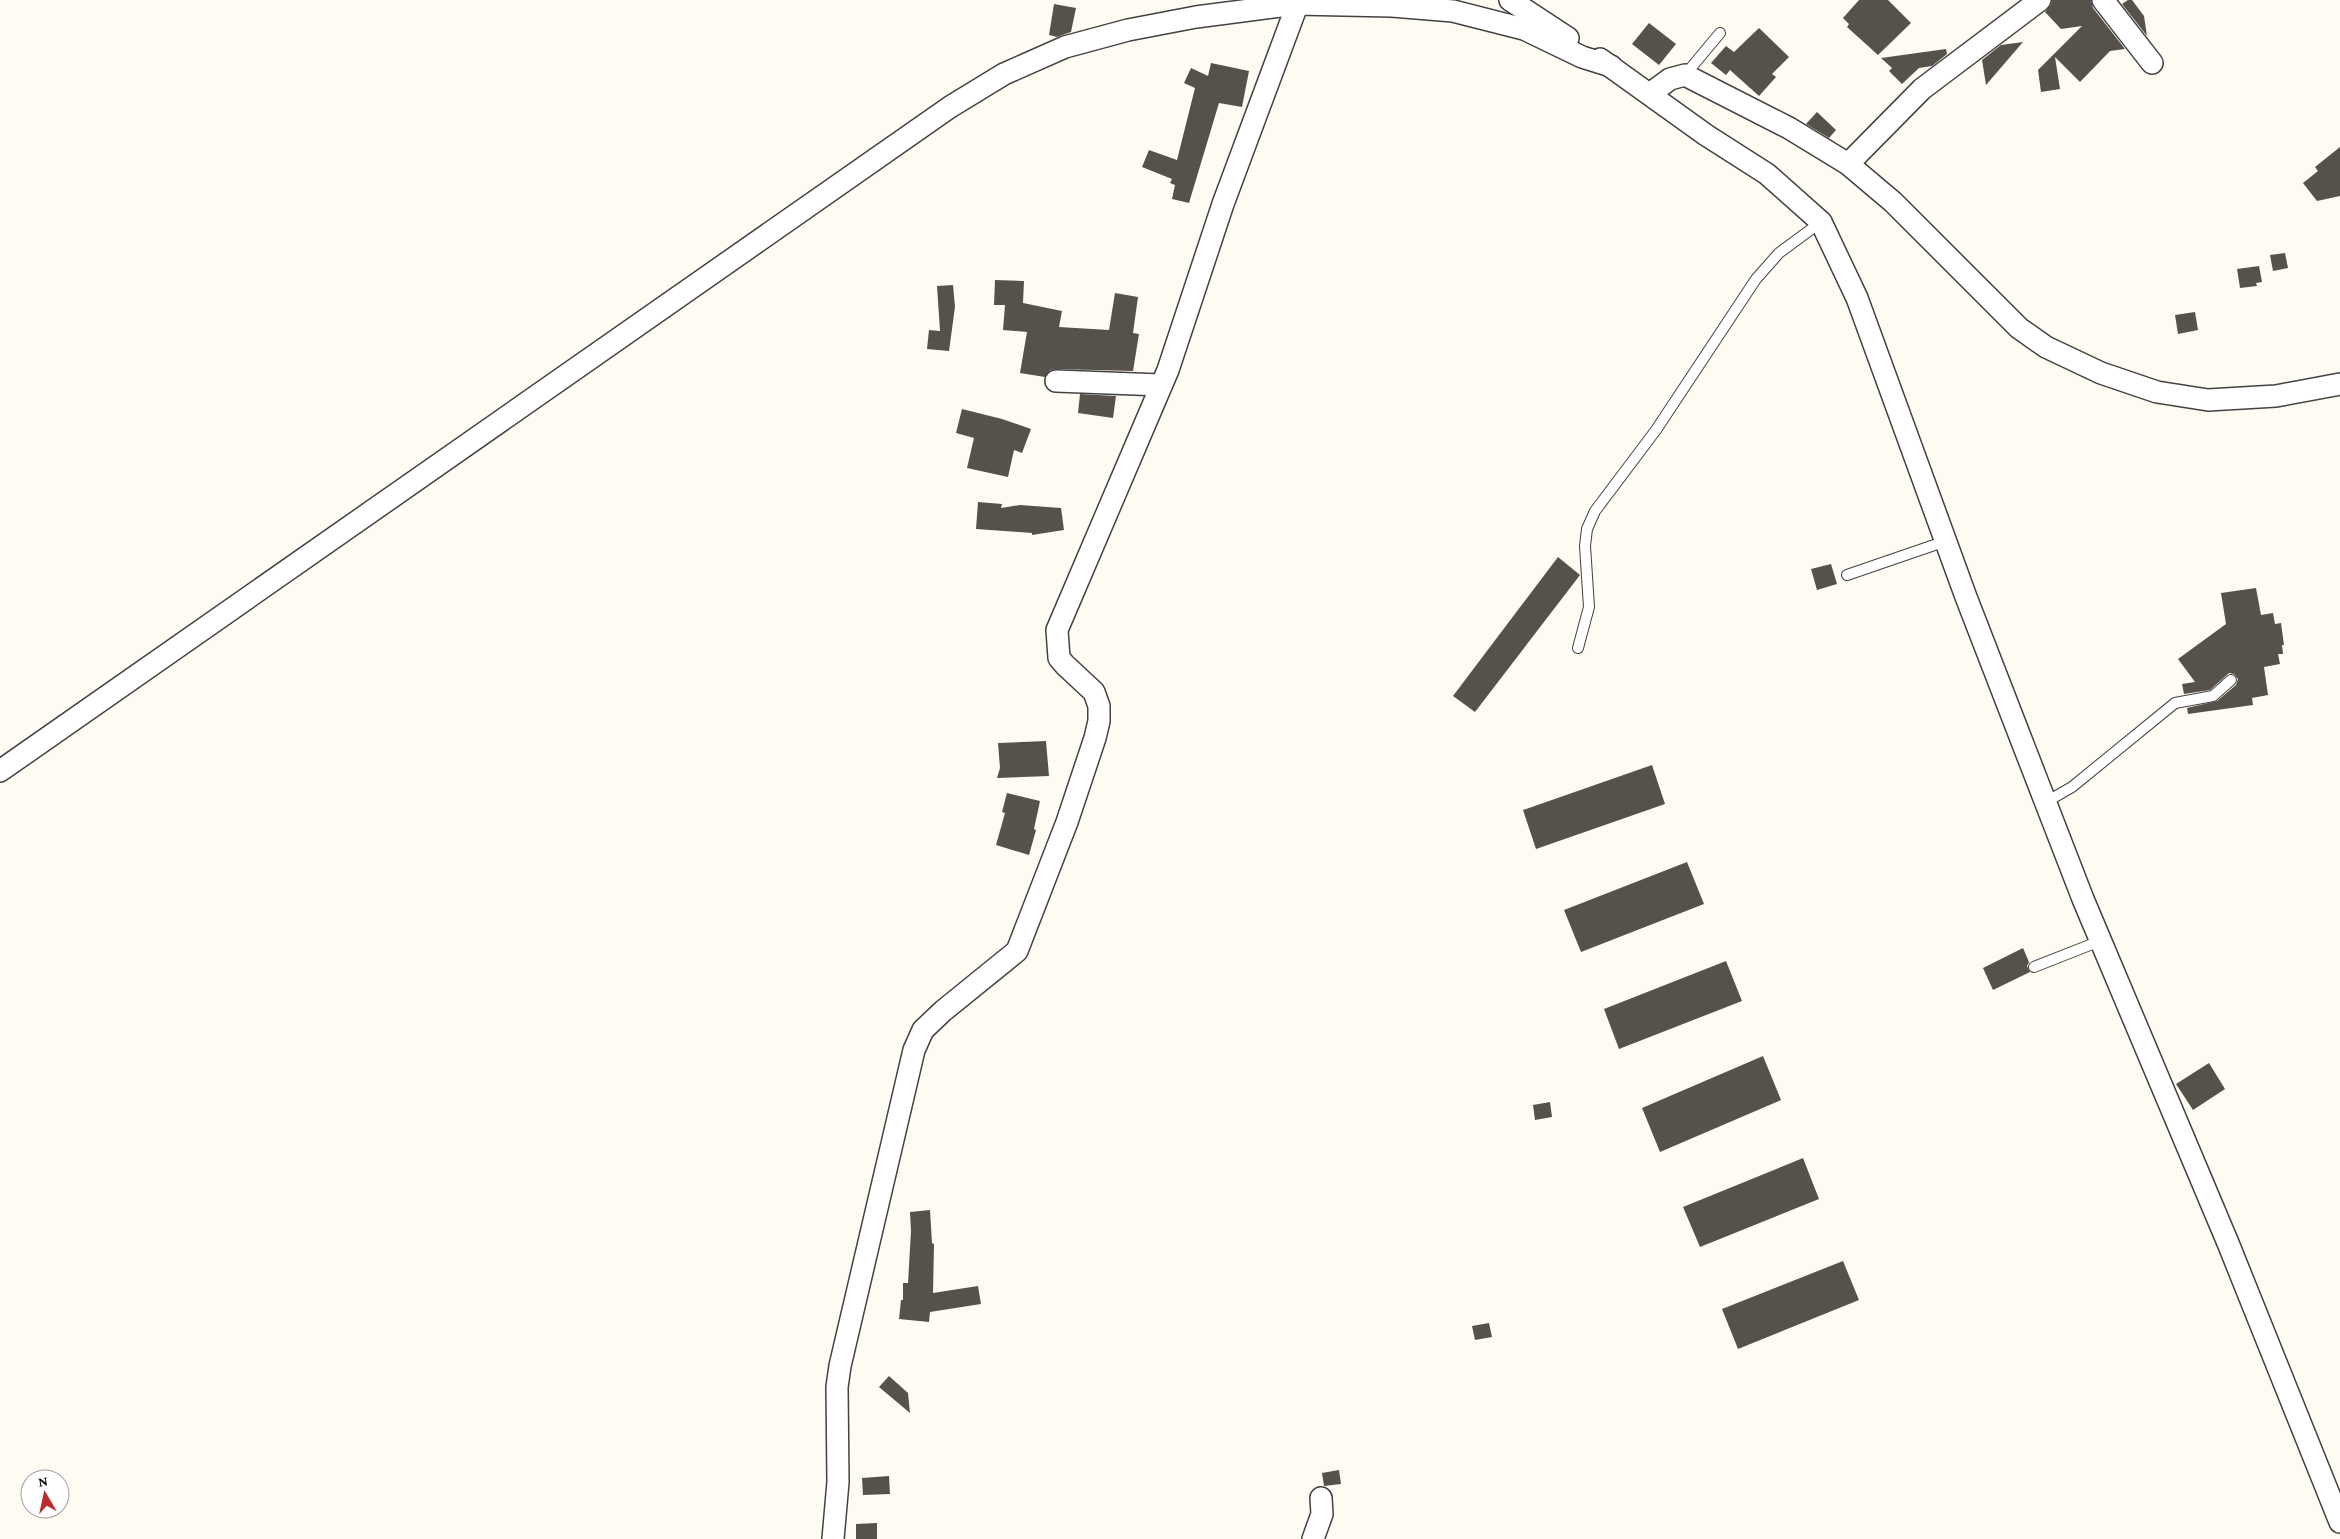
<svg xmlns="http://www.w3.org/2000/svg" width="2340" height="1539" font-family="'Crimson Pro',serif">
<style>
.building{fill:#57514c}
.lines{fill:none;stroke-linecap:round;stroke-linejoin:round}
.lane-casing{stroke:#424242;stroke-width:12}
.street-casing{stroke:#424242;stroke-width:24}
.lane{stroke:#fff;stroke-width:10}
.street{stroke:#fff;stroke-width:21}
</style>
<rect width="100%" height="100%" fill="#fefcf2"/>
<!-- building -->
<g class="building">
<path d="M1859,0h29l23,23 -33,32 -31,-28 2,-3 -6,-6z"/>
<path d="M2052,0h39l2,8 32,41 -15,2 -30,31 -25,-25 5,32 -19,3 -3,-22 44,-44 -21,3 -16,-17 6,-7z"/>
<path d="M2128,0h4l12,16 3,20 -25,-32z"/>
<path d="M1054,4l22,4 -5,24 -14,5 -8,-2z"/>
<path d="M1649,23l27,21 -17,21 -27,-21z"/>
<path d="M1759,28l30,29 -17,17 4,3 -17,19 -29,-26 -4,5 -15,-12 15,-17 8,6z"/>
<path d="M2023,42l-37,43 -4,-25 19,-15z"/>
<path d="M1946,49l1,5 -15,12 -13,2 -17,16 -13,-13 3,-3 -11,-10z"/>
<path d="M1211,63l38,8 -7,36 -23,-4 -30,100 -17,-4 3,-14 -5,-2 2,-4 -30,-12 7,-17 28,10 18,-72 -11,-5 7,-15 17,8z"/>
<path d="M1817,112l19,18 -7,8 -23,-14z"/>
<path d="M2340,147v49l-23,5 -14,-18 15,-12 -3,-4z"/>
<path d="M2285,253l3,15 -15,3 -3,-16z"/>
<path d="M2259,266l3,16 -6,1 1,3 -17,2 -3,-19z"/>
<path d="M995,280l29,1 -1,22 39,8 -3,16 50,3 6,-37 23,4 -5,36 6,1 -6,37 -77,-2 -6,1 -5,7 -25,-4 7,-41 -24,-2 2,-25h-11z"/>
<path d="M953,285l2,22 -6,44 -22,-2 2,-19 11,1 -3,-45z"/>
<path d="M2195,312l3,18 -20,4 -3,-19z"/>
<path d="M1080,394l36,2 -3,22 -35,-5z"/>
<path d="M962,409l40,10 29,10 -9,24 -8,-3 -6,27 -41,-9 7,-30 -18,-5z"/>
<path d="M978,502l24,2 -1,4 19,-3 41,3 3,22 -32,5v-2l-56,-4z"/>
<path d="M1558,557l22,18 -105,137 -22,-16z"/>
<path d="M1831,564l6,20 -20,6 -6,-21z"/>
<path d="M2256,588l5,27 12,-2 2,11 6,-1 3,22h-2l1,9h-5l2,10 -16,3 4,28 -16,3 1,7 -65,9 -1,-6 30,-7 19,-16 2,-6 -4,-5 -5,-1 -19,17 -26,4 -2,-10 13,-2 -17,-23 48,-35 -5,-31z"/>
<path d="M1046,741l3,35 -52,2 3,-10 -2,-25z"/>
<path d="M1652,765l13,39 -129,45 -13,-39z"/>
<path d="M1007,793l33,8 -6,28 2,1 -7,25 -33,-10 9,-32 -3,-1z"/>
<path d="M1687,862l17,42 -123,48 -17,-42z"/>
<path d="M2023,948l6,14 -2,4 3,6 -37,18 -10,-22z"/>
<path d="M1726,961l16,40 -123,48 -15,-40z"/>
<path d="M1763,1056l18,44 -121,52 -18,-44z"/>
<path d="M2209,1063l16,26 -32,21 -17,-26z"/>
<path d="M1550,1102l2,15 -17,3 -2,-15z"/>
<path d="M1803,1158l16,41 -119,48 -17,-40z"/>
<path d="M930,1210l2,33 2,1 -1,49 45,-7 3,18 -51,8 -1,10 -30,-3 2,-19h2v-17h5l3,-52 -1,-19z"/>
<path d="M1843,1261l16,39 -121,49 -16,-40z"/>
<path d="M1489,1323l3,14 -17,3 -3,-14z"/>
<path d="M889,1376l19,17 2,20 -31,-26z"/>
<path d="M1339,1470l2,14 -17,2 -2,-13z"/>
<path d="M889,1476l1,18 -27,1 -1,-17z"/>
<path d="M877,1523v16h-21v-15z"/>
</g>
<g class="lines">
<defs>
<g id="lane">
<path d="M1685,75l35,-42"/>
<path d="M1847,575l99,-34"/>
<path d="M1578,648l11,-41 -4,-61 2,-17 8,-18 61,-81 100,-151 23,-26 42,-31"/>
<path d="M2046,802l26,-15 103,-84 38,-7 18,-16"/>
<path d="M2034,967l66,-26"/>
</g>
<g id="street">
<path d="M1510,0l58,38"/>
<path d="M2103,0l49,63"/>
<path d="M1600,59l106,76 61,39 54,48 36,76 109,299 117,302 145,344 112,279"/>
<path d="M1651,93l19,-14 15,-4 104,53 59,36 45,38 126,126 27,19 55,26 56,19 51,8 68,-4 64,-12"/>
<path d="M1848,164l74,-75 118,-89"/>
<path d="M1056,381l105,4"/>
<path d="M0,771l950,-664 54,-33 61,-27 63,-17 68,-13 100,-13 96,2 61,5 71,18 58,28 29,9"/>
<path d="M833,1539l5,-57 -1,-95 3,-21 74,-316 9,-20 20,-19 74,-60 50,-129 28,-84 4,-17v-15l-5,-14 -29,-27 -6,-7 -2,-28 111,-260 55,-166 76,-204"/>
<path d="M1313,1539l9,-25 -1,-16"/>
</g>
</defs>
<!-- lane casing -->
<use href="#lane" class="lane-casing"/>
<!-- street casing -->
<use href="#street" class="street-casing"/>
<!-- lane -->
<use href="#lane" class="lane"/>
<!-- street -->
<use href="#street" class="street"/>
</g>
<!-- north arrow -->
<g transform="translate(45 1494) rotate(351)"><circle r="24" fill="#ffffff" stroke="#9f9f9f"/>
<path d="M0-4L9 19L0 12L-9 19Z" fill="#ba2c2d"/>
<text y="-8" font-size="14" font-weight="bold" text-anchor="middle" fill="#0f0f0f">N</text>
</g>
</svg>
